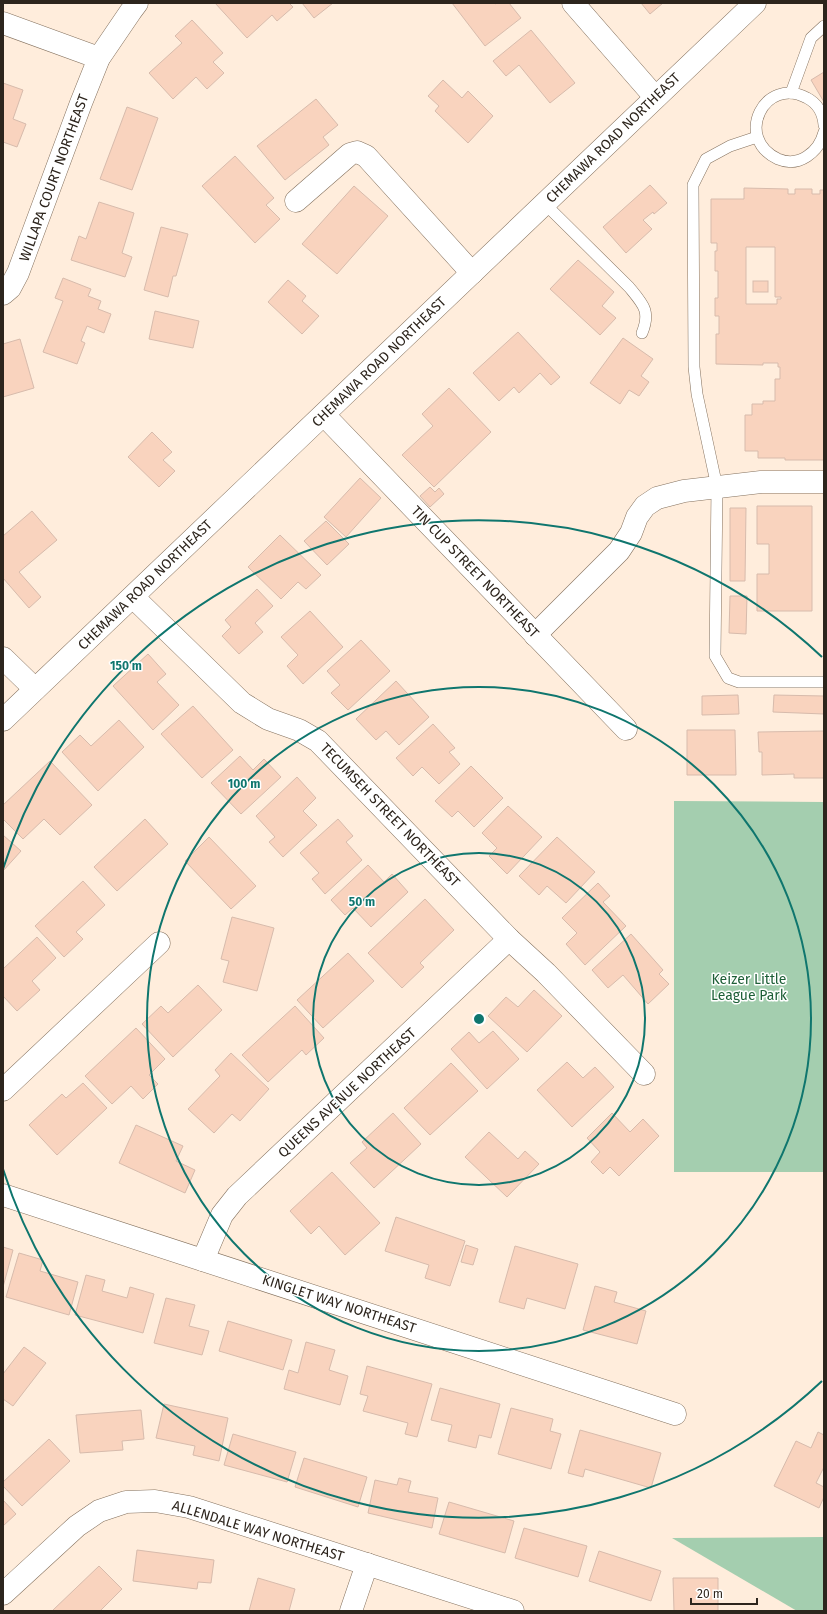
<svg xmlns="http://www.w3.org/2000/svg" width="827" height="1614" font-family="'Fira Sans',sans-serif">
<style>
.green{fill:#a4ceaf}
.building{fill:#f9d3be;stroke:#d7bbac;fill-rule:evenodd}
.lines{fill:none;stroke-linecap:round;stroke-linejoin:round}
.service-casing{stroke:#85725f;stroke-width:12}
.minor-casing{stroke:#85725f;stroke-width:23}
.secondary-casing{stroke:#85725f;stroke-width:23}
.service{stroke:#fff;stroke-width:11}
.minor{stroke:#fff;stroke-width:22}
.secondary{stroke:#fff;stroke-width:22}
.ring{fill:none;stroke:#0f766e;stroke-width:2}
.labels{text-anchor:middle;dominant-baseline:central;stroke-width:3;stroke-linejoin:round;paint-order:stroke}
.street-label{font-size:14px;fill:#2d251d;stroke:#fff}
.park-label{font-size:14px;fill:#1d5f37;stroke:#fff}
.centre{fill:#0f766e;stroke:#fff;stroke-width:2}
.ring-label{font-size:12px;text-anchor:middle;font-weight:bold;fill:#0f766e;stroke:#fff;stroke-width:3;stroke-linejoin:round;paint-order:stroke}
</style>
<rect width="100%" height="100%" fill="#ffeddc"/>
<!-- green -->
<g class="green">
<path d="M674,801l150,1v370h-150z"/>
<path d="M824,1537v74h-27l-125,-73z"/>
</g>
<!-- building -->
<g class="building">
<path d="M215,3h74l4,4 -16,14 -5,-6 -25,23z"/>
<path d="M302,3h31l-19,15z"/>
<path d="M452,3h42l1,1 2,-1h12l12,15 -36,28z"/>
<path d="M641,3h22l-13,11z"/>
<path d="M192,20l31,33 -10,9 11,11 -17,16 -11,-12 -23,22 -24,-26 33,-30 -7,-7z"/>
<path d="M531,30l44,53 -25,20 -31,-38 -13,11 -13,-15z"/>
<path d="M824,72v30l-13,-22z"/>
<path d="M443,80l19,18 6,-7 25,25 -25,27 -33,-32 4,-5 -11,-10z"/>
<path d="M3,83l20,7 -10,29 13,5 -9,23 -14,-5z"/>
<path d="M316,99l22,26 -15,12 6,8 -44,35 -28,-34z"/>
<path d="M127,107l31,11 -26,72 -32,-11z"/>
<path d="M235,156l39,42 -8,7 14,14 -25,24 -53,-57z"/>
<path d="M650,185l17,18 -13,11 -1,-2 -10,8 9,9 -26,24 -23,-26z"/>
<path d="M354,186l34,30 -51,58 -35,-30z"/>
<path d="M744,188l44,1v5h7v-5h17v5h8v-4h4v270h-39v-2h-27v-7h-13v-36h7v-11h11v-3h12v-22h5v-12h-2v-4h-15v2l-47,-1v-30h3v-18h-4v-18h3v-27h-3v-20h2v-8h-6v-44h33zM746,247h29v50h6v2h-4v5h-31z"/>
<path d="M99,202l35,11 -12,40 10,4 -7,20 -54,-17 8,-24 7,3z"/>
<path d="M161,227l27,7 -12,42h-3l-5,21 -24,-7z"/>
<path d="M578,260l36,32 -12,14 14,12 -16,17 -50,-46z"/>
<path d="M63,278l28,11 -3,7 13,5 -3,8 13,5 -7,19 -17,-7 -6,15 4,2 -8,21 -34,-12 20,-51 -8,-3z"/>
<path d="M288,280l18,16 -4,5 17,15 -17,18 -34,-32z"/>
<rect x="753" y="281" width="15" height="11"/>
<path d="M155,311l44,10 -6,27 -44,-9z"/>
<path d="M518,332l42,45 -9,8 -11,-12 -21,20 -5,-6 -15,14 -26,-28z"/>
<path d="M623,338l30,21 -12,17 8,6 -10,14 -10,-6 -9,14 -30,-21z"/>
<path d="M20,339l14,49 -31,9v-53z"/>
<path d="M449,388l42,44 -57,55 -32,-32 31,-29 -11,-12z"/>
<path d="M152,432l20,20 -9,8 12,11 -16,16 -31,-30z"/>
<path d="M360,478l21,20 -35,39 -22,-20z"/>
<path d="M430,487l5,5 4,-4 5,6 -14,13 -10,-11z"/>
<path d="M757,506h55v105h-55v-37h12v-30h-12z"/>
<path d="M730,508h16l-1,73h-15z"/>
<path d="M32,511l25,29 -38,32 22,25 -12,11 -26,-30v-42z"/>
<path d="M326,521l23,23 -22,21 -23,-24z"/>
<path d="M280,535l41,40 -15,14 -8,-7 -17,17 -33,-32z"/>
<path d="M257,589l16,17 -18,17 8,9 -24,22 -17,-18 9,-9 -6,-7z"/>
<path d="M730,596h17l-1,38 -17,-1z"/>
<path d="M310,611l33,36 -40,37 -16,-18 11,-11 -17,-18z"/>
<path d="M361,640l29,31 -42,39 -17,-17 9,-8 -13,-14z"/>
<path d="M148,654l18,20 -9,8 22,23 -26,25 -40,-44z"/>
<path d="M396,681l33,36 -30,28 -13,-14 -10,9 -20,-21z"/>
<path d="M738,695l1,19 -37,1v-19z"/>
<path d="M774,695l50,1v18l-51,-2z"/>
<path d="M193,706l40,44 -31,28 -41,-44z"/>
<path d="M119,720l25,27 -46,44 -36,-39 18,-17 11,11z"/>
<path d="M433,724l22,24 -6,4 11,12 -21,20 -17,-17 -9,9 -17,-18z"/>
<path d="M687,730h48l1,45h-49z"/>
<path d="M824,731v47h-30v-4l-32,1v-23h-3l-1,-20z"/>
<path d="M240,756l13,14 11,-11 17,18 -40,37 -30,-31z"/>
<path d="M50,761l42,44 -32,30 -16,-16 -21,20 -20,-20v-14z"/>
<path d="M471,766l32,32 -29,29 -16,-16 -6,6 -17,-16z"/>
<path d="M297,777l19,21 -13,13 14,14 -34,32 -14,-15 6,-5 -19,-21z"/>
<path d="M508,806l34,31 -35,37 -18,-18 8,-8 -15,-15z"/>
<path d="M145,819l23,25 -51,47 -23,-24z"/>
<path d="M338,819l15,17 -7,6 16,18 -37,34 -13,-15 7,-6 -19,-20z"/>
<path d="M3,835l18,16 -18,20z"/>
<path d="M209,837l47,49 -25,23 -46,-48z"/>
<path d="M557,837l38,35 -29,31 -19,-17 -8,9 -20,-19z"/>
<path d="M368,865l16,17 8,-8 16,18 -37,35 -18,-19 -8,7 -14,-15z"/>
<path d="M83,881l22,24 -29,27 7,7 -19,18 -29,-31z"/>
<path d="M598,883l12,13 -7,6 23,24 -41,39 -19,-21 11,-11 -15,-15z"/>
<path d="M425,899l29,31 -34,33 4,4 -22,21 -34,-35z"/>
<path d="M232,917l42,11 -17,63 -34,-9 6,-21 -8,-2z"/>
<path d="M631,934l32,36 -4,4 10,10 -21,20 -25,-29 -15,13 -16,-18z"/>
<path d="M37,937l19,21 -24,23 8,9 -23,21 -14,-15v-27z"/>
<path d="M348,953l26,28 -51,47 -26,-28z"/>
<path d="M198,985l24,25 -49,47 -31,-33 19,-18 7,7z"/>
<path d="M534,990l28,26 -35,36 -39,-36 18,-19 12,10z"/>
<path d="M295,1006l29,32 -18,17 -4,-5 -34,32 -26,-27z"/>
<path d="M136,1028l29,31 -16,16 9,9 -15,15 -12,-13 -19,18 -27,-28z"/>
<path d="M493,1031l26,28 -32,30 -36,-40 18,-17 10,11z"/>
<path d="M231,1053l38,36 -29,32 -8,-7 -18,19 -26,-24 32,-33 -5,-6z"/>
<path d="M567,1062l16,16 12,-11 19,20 -42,40 -35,-37z"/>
<path d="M451,1063l27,28 -48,44 -26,-27z"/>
<path d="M83,1083l24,25 -50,47 -28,-30 33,-31 4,4z"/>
<path d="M393,1113l28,31 -47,44 -24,-25 17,-15 -5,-6z"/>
<path d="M612,1113l18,19 13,-13 16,17 -40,40 -9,-9 -7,7 -12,-12 9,-10 -13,-14z"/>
<path d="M136,1125l47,21 -7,15 19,9 -10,23 -66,-30z"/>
<path d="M489,1132l29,27 7,-8 14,13 -32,33 -42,-40z"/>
<path d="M332,1172l48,51 -35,32 -26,-29 -8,8 -21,-23z"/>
<path d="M396,1217l69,24 -15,45 -25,-8 4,-13 -44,-14z"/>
<path d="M466,1245l12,4 -5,16 -12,-3z"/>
<path d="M515,1246l63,18 -13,45 -38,-11 -3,11 -25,-7z"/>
<path d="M3,1247l10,3 -10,37z"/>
<path d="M19,1253l24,7 -3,11 38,11 -9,33 -63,-18z"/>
<path d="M86,1275l19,5 -3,11 25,7 3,-11 24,7 -11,39 -68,-18z"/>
<path d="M595,1286l22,6 -3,10 32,9 -9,33 -54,-14z"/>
<path d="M166,1298l29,7 -6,21 20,5 -7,24 -48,-12z"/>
<path d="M228,1321l64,19 -9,30 -64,-19z"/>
<path d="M306,1342l29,8 -6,20 19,6 -8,29 -56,-16 5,-19 9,3z"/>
<path d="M24,1347l22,16 -33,43 -10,-7v-25z"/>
<path d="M367,1366l65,18 -15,53 -12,-3 3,-11 -45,-12 5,-15 -8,-2z"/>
<path d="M440,1388l60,16 -9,34 -12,-3 -3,13 -28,-7 4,-16 -21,-5z"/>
<path d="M164,1404l64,14 -9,43 -26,-6 2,-9 -39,-8z"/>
<path d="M511,1408l42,11 -3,12 11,3 -10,35 -53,-15z"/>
<path d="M141,1410l3,29 -22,2 1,9 -43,3 -4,-38z"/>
<path d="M580,1430l81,23 -10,35 -66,-19 -2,8 -15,-4z"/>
<path d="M818,1432l6,3v32l-8,16 8,4v10l-5,11 -45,-22 22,-45 15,7z"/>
<path d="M233,1434l63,18 -9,30 -63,-17z"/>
<path d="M49,1439l21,22 -48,45 -19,-20v-4z"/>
<path d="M304,1458l63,19 -9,30 -63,-20z"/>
<path d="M399,1478l12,3 -3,11 30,6 -6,30 -64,-15 7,-33 22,5z"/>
<path d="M3,1500l13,14 -13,12z"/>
<path d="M449,1502l65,19 -9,32 -66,-19z"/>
<path d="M524,1528l63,18 -9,31 -63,-19z"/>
<path d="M137,1550l77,10 -3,23 -13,-1 -1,7 -64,-8z"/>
<path d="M599,1551l62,20 -10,30 -62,-20z"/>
<path d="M99,1566l23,23 -22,22h-48z"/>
<path d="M258,1578l37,11 -6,22h-40z"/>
<path d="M673,1578h45v33h-44z"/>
</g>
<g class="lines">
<defs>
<g id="service">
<path d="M791,93l20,-55 13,-12"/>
<path d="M824,125c-1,-12 -7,-22 -17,-27 -42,-23 -74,40 -29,61 21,9 41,-7 46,-27"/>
<path d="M757,137l-27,9 -24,13 -13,26 1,182 3,27 20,93 -2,169 13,22 11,4h85"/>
<path d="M544,203l85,84c14,17 22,24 13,46"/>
</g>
<g id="minor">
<path d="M573,3l82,94"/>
<path d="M3,23l96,35"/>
<path d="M296,201l54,-47 7,-2 9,4 106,117"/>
<path d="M3,294l7,-6 8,-15 63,-170 18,-45 32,-47 6,-8"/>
<path d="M324,415l302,314"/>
<path d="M133,597l109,106 26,16 31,11 19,11 191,198 37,34 98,101"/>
<path d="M535,635l84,-84 12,-18 6,-16 8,-11 12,-8 27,-7 77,-9h63"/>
<path d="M3,658l32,31"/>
<path d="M3,1090l156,-147"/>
<path d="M3,1195l672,219"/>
<path d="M203,1260l19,-45 15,-19 272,-257"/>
<path d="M3,1594l74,-68 22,-15 27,-9 29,-1 34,6 324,104"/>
<path d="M351,1611l16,-47"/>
</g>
<path id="secondary" d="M3,720l752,-717"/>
</defs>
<!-- service casing -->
<use href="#service" class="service-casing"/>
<!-- minor casing -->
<use href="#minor" class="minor-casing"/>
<!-- secondary casing -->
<use href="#secondary" class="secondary-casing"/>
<!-- service -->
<use href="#service" class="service"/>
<!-- minor -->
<use href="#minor" class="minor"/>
<!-- secondary -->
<use href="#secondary" class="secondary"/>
</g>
<!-- distance rings -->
<g class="ring">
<circle cx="479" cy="1019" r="166"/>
<circle cx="479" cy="1019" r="332"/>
<path d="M822 1381A499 499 0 0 1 3 1169M3 869A499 499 0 0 1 822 657"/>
</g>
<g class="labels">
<!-- street labels -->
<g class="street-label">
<text transform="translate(613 138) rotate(-44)">CHEMAWA ROAD NORTHEAST</text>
<text transform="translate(54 178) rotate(-70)">WILLAPA COURT NORTHEAST</text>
<text transform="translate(379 362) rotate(-44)">CHEMAWA ROAD NORTHEAST</text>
<text transform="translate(475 572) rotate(46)">TIN CUP STREET NORTHEAST</text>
<text transform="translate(145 585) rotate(-44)">CHEMAWA ROAD NORTHEAST</text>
<text transform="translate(390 815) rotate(46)">TECUMSEH STREET NORTHEAST</text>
<text transform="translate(347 1093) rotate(-43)">QUEENS AVENUE NORTHEAST</text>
<text transform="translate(339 1304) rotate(18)">KINGLET WAY NORTHEAST</text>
<text transform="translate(258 1531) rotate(17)">ALLENDALE WAY NORTHEAST</text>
</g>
<!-- park labels -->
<g class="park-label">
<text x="749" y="979">Keizer Little<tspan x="749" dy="16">League Park</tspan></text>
</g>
</g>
<circle cx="479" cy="1019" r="6" class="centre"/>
<g class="ring-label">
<text x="126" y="670">150 m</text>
<text x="244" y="788">100 m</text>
<text x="362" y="906">50 m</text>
</g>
<!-- border -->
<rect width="827" height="1614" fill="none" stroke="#2d251d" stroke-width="8"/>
<!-- scale -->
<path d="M691 1598v6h66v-6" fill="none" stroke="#2d251d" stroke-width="2"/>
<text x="697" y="1598" font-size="12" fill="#2d251d" stroke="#ffffff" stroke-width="3" paint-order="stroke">20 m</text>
</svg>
